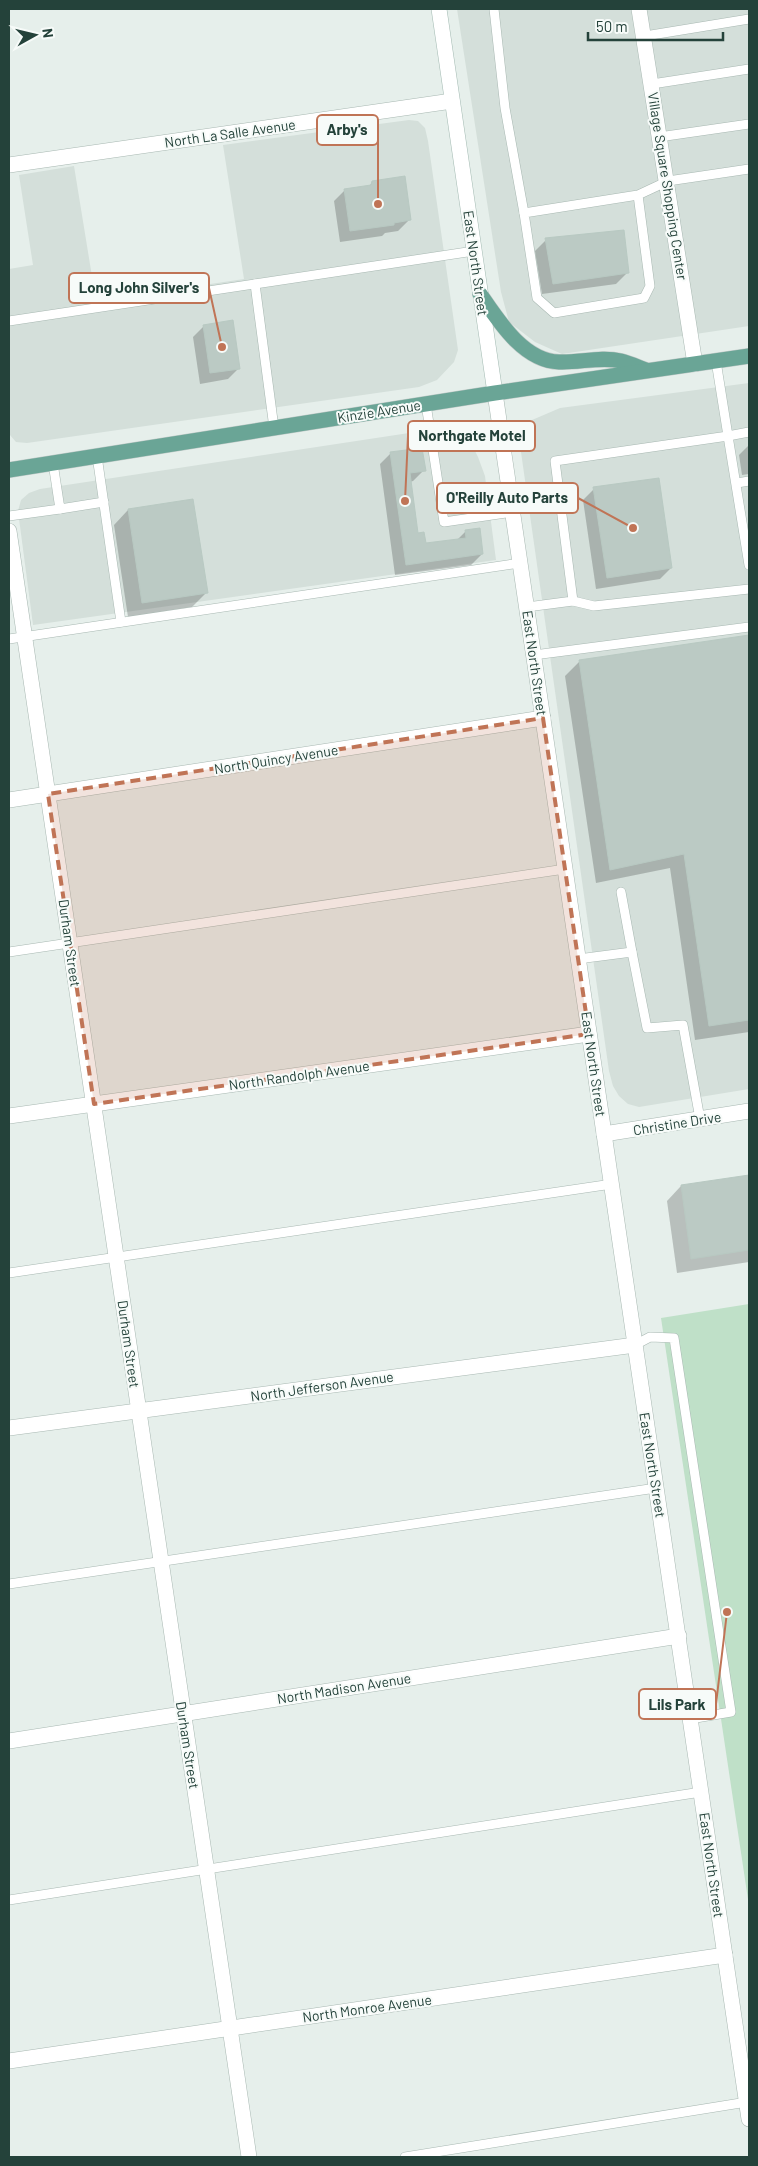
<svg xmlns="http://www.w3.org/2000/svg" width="758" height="2166" font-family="Barlow,sans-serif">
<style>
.built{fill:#d4dfda}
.green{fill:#bfe0c8}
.shadow{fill:#0003}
.building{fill:#bbcac4;stroke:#b8c9c2}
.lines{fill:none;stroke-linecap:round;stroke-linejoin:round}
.service-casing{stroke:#a8b8b2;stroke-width:10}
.minor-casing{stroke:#a8b8b2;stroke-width:16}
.tertiary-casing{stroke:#a8b8b2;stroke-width:16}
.secondary-casing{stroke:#a4bbb3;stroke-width:16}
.primary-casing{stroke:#c2cac8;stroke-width:16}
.path{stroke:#86b3a5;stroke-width:3;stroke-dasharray:2.5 4;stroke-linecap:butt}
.service{stroke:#fff;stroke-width:9}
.minor{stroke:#fff;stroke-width:15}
.tertiary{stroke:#fff;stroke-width:15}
.secondary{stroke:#fff;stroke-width:15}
.primary{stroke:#6aa596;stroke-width:15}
.marked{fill:#c07456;fill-opacity:0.2;stroke:#c07456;stroke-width:4;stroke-dasharray:10 6;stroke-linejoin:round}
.labels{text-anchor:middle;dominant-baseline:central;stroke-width:4;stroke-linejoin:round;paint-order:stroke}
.street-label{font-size:14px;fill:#24423a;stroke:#f7fbf9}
.leader{fill:none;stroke:#c07456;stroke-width:2}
.callout-dot{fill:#c07456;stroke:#f7fbf9;stroke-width:2}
.callout{fill:#f7fbf9;stroke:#c07456;stroke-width:2}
.callout-label{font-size:15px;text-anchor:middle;font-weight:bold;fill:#24423a}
</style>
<rect width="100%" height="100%" fill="#e6efeb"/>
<!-- built -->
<g class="built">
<path d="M457,9h292v317l-187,28 -27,-12 -26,-20 -8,-30z"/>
<path d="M409,120l9,1 7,7 3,13 30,209 -4,12 -17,18 -18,7 -392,56 -11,-1 -6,-7 -1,-4v-162l24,-4 -14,-90 55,-9 22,135 148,-22 -21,-134z"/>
<path d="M749,383v706l-110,18 -11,-3 -9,-8 -6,-10 -4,-15 -89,-626 3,-15 9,-10 28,-12z"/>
<path d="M442,428l16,4 12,9 8,16 7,19 11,84 -463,65 -15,-114 3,-11 8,-7 11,-4z"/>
</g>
<!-- green -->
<path class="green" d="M749,1304v602l-88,-588z"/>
<!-- shadow -->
<g class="shadow">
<path d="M373,182l36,38 -11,11 -13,2 -3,3 -42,6 -6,-41 11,-11 23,-3z"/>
<path d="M546,240l81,33 -11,11 -74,10 -7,-43z"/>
<path d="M204,326l35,42 -11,11 -28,5 -7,-47z"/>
<path d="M749,445v29l-7,1 -3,-20z"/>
<path d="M391,453l33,17 -11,11 -3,1 7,52 8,11 32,-5 9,-9 16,23 -11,11 -76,10 -15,-111z"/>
<path d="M594,489l77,79 -11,11 -64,10 -13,-89z"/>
<path d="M128,510l78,83 -14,14 -64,10 -14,-92z"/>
<path d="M749,637v395l-54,8 -25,-172 -74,15 -31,-207 14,-14z"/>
<path d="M749,1176v86l-72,11 -10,-72 14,-15z"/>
</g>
<!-- building -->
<g class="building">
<path d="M405,176l6,44 -17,3v2l-44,6 -6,-42 27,-4 1,-4z"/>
<path d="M624,230l5,43 -76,11 -8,-46z"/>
<path d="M233,320l7,49 -30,4 -7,-48z"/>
<path d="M422,448l4,23 -16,2 8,60 6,-1 2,11 40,-5 -1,-8 15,-2 3,26 -77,11 -16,-113z"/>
<path d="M659,478l13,90 -65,10 -14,-91z"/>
<path d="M193,499l15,94 -66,10 -14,-94z"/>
<path d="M749,635v385l-40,6 -25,-172 -74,16 -31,-210z"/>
<path d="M749,1175v75l-58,9 -10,-74z"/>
</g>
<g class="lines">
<defs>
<g id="service">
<path d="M494,9l11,99 19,105"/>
<path d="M645,36l104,-17"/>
<path d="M652,84l97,-15"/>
<path d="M659,137l90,-13"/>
<path d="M638,195l12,91 -6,12 -90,15 -17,-15 -13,-85 114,-18 30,-14 81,-12"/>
<path d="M255,284l19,144"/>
<path d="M9,321l465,-70"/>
<path d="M716,361l12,75 21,-4"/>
<path d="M426,404l18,118 69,-10"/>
<path d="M97,456l24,166"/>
<path d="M53,463l7,46 44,-7"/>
<path d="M737,483l12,-2"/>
<path d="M9,516l51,-7"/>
<path d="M573,601l21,5 155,-17"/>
<path d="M527,607l46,-6 -18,-140 173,-25 21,129"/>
<path d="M9,639l511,-76"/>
<path d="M534,655l215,-28"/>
<path d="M621,892l11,60"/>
<path d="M9,952l556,-83"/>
<path d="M578,959l54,-7 15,76 36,-3 17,94"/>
<path d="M9,1273l603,-89"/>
<path d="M635,1345l15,-8 24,1 57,374 -41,7"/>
<path d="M9,1584l647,-96"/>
<path d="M9,1900l692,-108"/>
<path d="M405,2157l342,-55"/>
</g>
<g id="minor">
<path d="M639,9l56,355"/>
<path d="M9,165l443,-64"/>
<path d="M9,531l240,1626"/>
<path d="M9,800l534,-82"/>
<path d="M9,1116l580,-82"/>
<path d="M604,1134l145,-23"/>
<path d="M9,1428l626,-83"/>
<path d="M9,1741l670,-105"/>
<path d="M9,2061l716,-106"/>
</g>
<path id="tertiary" d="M495,393l254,1726"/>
<path id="secondary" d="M439,9l56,384"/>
<g id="primary">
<path d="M480,294c18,26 43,67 79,68 20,1 42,-6 62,-1 8,2 17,6 25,9"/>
<path d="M9,470l486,-77 254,-37"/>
</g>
</defs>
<!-- service casing -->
<use href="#service" class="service-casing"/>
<!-- minor casing -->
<use href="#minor" class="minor-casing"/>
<!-- tertiary casing -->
<use href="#tertiary" class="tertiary-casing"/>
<!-- secondary casing -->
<use href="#secondary" class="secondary-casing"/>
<!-- primary casing -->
<use href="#primary" class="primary-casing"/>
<!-- path -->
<path class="path" d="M748,1584h1"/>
<!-- service -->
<use href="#service" class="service"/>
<!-- minor -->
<use href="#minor" class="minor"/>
<!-- tertiary -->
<use href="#tertiary" class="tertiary"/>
<!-- secondary -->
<use href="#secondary" class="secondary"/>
<!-- primary -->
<use href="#primary" class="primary"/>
</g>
<!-- marked area -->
<path class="marked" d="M543,718l46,316 -495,70 -46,-310z"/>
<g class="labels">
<!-- street labels -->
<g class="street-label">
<text transform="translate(230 133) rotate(-8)">North La Salle Avenue</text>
<text transform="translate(668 186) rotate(81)">Village Square Shopping Center</text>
<text transform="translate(476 263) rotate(82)">East North Street</text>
<text transform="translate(379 411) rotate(-9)">Kinzie Avenue</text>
<text transform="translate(535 663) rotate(82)">East North Street</text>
<text transform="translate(276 759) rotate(-9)">North Quincy Avenue</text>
<text transform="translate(70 943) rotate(82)">Durham Street</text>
<text transform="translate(594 1064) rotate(82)">East North Street</text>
<text transform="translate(299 1075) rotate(-8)">North Randolph Avenue</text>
<text transform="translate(677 1123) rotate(-9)">Christine Drive</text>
<text transform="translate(129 1344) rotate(82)">Durham Street</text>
<text transform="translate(322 1386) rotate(-8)">North Jefferson Avenue</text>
<text transform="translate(653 1465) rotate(81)">East North Street</text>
<text transform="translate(344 1688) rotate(-9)">North Madison Avenue</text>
<text transform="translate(188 1745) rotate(81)">Durham Street</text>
<text transform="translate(712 1865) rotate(82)">East North Street</text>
<text transform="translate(367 2008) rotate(-8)">North Monroe Avenue</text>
</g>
</g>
<!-- callouts -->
<path class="leader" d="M378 204L378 130M222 347L209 288M405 501L408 436M633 528L578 498M727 1612L716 1704"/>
<g class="callout-dot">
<circle cx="378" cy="204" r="5"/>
<circle cx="222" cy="347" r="5"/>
<circle cx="405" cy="501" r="5"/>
<circle cx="633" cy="528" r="5"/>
<circle cx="727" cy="1612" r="5"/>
</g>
<g class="callout">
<rect x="317" y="115" width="61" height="30" rx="5"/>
<rect x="69" y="273" width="140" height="30" rx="5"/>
<rect x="408" y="421" width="127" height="30" rx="5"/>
<rect x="437" y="483" width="141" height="30" rx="5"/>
<rect x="639" y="1689" width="77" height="30" rx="5"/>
</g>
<g class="callout-label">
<text x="347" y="135">Arby's</text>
<text x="139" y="293">Long John Silver's</text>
<text x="472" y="441">Northgate Motel</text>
<text x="507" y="503">O'Reilly Auto Parts</text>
<text x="677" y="1710">Lils Park</text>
</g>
<!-- border -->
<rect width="758" height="2166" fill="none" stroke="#24423a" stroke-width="20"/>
<!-- north arrow -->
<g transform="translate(35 35) rotate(82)" stroke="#f7fbf9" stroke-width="4" paint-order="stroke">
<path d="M0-4L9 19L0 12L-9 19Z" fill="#24423a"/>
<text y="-8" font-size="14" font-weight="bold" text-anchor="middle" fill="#24423a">N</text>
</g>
<!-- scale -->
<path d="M588 32v8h135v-8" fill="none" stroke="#24423a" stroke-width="2.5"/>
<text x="596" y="32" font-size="15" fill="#24423a" stroke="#f7fbf9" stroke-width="4" paint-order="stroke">50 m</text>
</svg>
